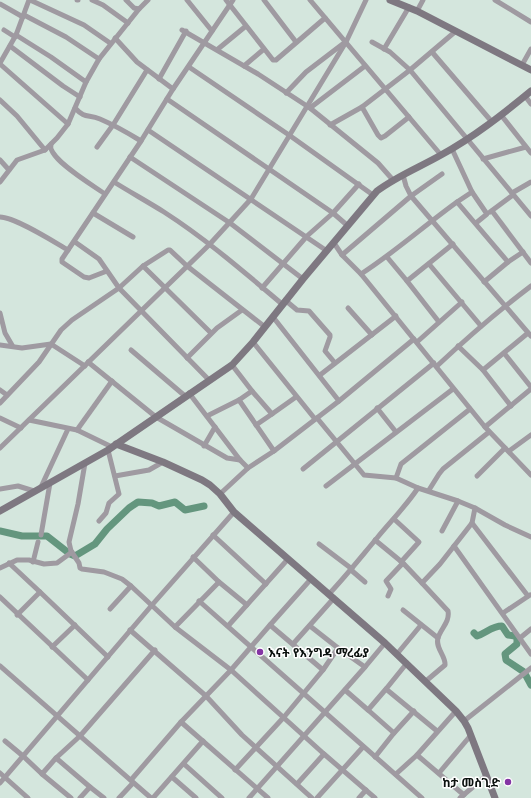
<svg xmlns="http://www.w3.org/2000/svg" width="531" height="798" font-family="Quicksand,'Noto Sans Ethiopic',sans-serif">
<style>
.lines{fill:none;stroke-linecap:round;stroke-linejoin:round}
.river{stroke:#64967e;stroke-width:7}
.street{stroke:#9f9aa1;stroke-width:5}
.secondary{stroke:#7e7881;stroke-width:7}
.poi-dot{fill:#8434a4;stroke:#fff;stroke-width:1.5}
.labels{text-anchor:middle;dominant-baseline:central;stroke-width:3;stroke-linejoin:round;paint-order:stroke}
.poi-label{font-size:12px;font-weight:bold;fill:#0b110e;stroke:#fff;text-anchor:start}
</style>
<rect width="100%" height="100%" fill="#d4e6dd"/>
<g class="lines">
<!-- river -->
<g class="river">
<path d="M0,531l22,5h25l23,18 5,2 20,-12 12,-15 22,-21 9,-6 14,1 7,3 16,-4 10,8 19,-4"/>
<path d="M474,633l3,3c9,-3 15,-10 25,-10l6,9 7,1 2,3v5l-12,10 1,6 18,12 7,13"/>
</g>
<!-- street -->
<g class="street">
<path d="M30,0l54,25 26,18"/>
<path d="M77,0h1"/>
<path d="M92,0l11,5 25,18"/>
<path d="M126,0l8,8 5,1 9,-9"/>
<path d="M187,0l25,31"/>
<path d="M226,0l47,60h3l49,-42"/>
<path d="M264,0l32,42"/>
<path d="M310,0l131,155"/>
<path d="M495,0l36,22"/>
<path d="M0,4l23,13"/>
<path d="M417,11l6,-11"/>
<path d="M24,15l42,22 33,22"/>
<path d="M4,30l11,7"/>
<path d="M182,30l76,44 52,34 68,55 15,17"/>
<path d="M16,35l35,22 35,25"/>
<path d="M115,38l22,24 36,27"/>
<path d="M372,42l18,10 20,18 102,123"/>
<path d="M10,46l53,40 17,11"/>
<path d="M218,49l28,-23"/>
<path d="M384,49l25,-42"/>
<path d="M432,52l60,70"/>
<path d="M0,63l16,-28 13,-35"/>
<path d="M0,64l68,60"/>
<path d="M522,65l9,-16"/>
<path d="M244,66l20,-17"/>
<path d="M189,67l100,68 84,60"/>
<path d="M159,79l27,-48"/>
<path d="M286,93l20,-21 38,-29"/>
<path d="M525,96l6,8"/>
<path d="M167,99l166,114 15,13"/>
<path d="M0,100l17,16 28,34"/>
<path d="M362,107l16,28 3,3 4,-2 24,-19"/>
<path d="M75,108c10,11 13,6 25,11 14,6 28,14 41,22"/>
<path d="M310,108l55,-42"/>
<path d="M501,115l30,38"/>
<path d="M330,125l32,-18 48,-37 46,-39"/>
<path d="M148,130l179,121"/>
<path d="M51,144c-5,14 43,42 54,50"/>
<path d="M97,147l16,-22 34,-55"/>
<path d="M452,149l20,43 15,22 -11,9"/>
<path d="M130,157l100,66 73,56"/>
<path d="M483,159l43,-12"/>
<path d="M0,160l9,10"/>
<path d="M403,175l3,11 5,10 120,140"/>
<path d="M0,182l17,-22 28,-10 12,-12 11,-14 18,-42 13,-23 40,-50"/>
<path d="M114,182c16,10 34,20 50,30 42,27 80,60 118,92"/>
<path d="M531,182l-19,11 19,23"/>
<path d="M472,192l-15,10 51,60"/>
<path d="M492,211l39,52"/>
<path d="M490,212l23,-17"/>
<path d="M93,213l40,24"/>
<path d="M0,217c15,0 54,25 68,33l-6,9v3l22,15 5,1 18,-7"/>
<path d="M75,242l24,17 20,29 90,92"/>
<path d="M334,243l8,12 19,19 124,153 46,48"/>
<path d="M68,250l73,-109 32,-52 60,-89"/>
<path d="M342,255l69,-59 31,-22"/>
<path d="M387,257l20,24"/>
<path d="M429,264l52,62"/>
<path d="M143,266l68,67"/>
<path d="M361,274c34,-22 64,-49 96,-72"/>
<path d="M484,282l24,-20 15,-10"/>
<path d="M262,288l45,-52 26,-23 26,-29"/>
<path d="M285,300l12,10 12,1 21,24v2l-5,14 10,12"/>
<path d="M348,308l24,27"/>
<path d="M0,313l5,20 7,12"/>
<path d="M273,317l66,84"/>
<path d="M439,322l-32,-41 46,-37"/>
<path d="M253,342l62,77"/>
<path d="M417,342l45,-40"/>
<path d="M0,345l22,3 29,-4 34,22"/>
<path d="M458,346l25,24"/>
<path d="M131,350l54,46"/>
<path d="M504,353l27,34"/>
<path d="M187,358l30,-30 25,-18"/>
<path d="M88,362l68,55 71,41 13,2"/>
<path d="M232,365l20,26"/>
<path d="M437,366c30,-28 61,-55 94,-80"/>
<path d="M320,375l76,-59"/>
<path d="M0,390l7,5"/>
<path d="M189,393l51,67 8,8"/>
<path d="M239,400l35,51"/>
<path d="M0,403l39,-41 22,-32 11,-10 47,-32 24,-22 25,-16h2l17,16 78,61"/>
<path d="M511,406l-28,-36 45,-37"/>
<path d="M377,408l19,24"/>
<path d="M272,414l24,-17"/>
<path d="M207,416l32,-16 13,-9 20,23 -16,11"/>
<path d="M0,418l21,10"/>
<path d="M317,418l47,57 32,3 22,10 40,13 17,7 30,17 26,12"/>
<path d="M29,420l48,10 35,17"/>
<path d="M485,427l46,-38"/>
<path d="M77,430l35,-49"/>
<path d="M204,446l11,-19"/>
<path d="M0,448l209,-203 42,-46 95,-157 20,-42"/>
<path d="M509,451l22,-16"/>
<path d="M85,463l-7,41 -9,38 2,9 8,12 1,5 2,1 22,3 18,7 9,7 44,41 56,43 93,84 51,44"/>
<path d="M303,469l131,-106"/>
<path d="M115,476l34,-6 14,-8"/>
<path d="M477,476l28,-28"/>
<path d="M396,478l5,-14 69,-55"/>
<path d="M326,486l127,-97"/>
<path d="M41,487l27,-58"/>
<path d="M0,489l18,-3 16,5"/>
<path d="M429,490l10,-16 4,-5 46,-37"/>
<path d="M220,494l28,-26 26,-17 65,-50 75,-62"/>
<path d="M394,519l25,23 -18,20"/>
<path d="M99,521l7,-8 3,-10 10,-9 -11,-44"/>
<path d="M472,523l56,73"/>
<path d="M442,531l16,-30"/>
<path d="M41,535l9,-52"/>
<path d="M213,535l53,49"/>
<path d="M375,540l28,23 19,20"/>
<path d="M319,544l33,25"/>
<path d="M454,546l77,108"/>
<path d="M193,557l26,25 28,23"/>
<path d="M33,562l5,-20"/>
<path d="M9,563l31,29 68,65"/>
<path d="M0,568l17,-8h12l15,4 13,-1 15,-11"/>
<path d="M351,570l14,12"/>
<path d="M311,579l-41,46 53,45"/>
<path d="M329,594c17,-18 32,-37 48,-56 14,-17 29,-32 41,-50"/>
<path d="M388,596l3,-7 -5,-8 17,-18"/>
<path d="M0,597l88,83"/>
<path d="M199,601l223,197"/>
<path d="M110,609l21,-23"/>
<path d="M403,610l35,28"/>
<path d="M503,613l27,-18"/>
<path d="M17,615l23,-23"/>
<path d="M228,626l60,-67"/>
<path d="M175,627l44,-45"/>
<path d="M130,630l76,66 36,39 70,63"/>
<path d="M520,638l11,-9"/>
<path d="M293,644l41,-46"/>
<path d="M52,647l23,-22"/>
<path d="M338,648l27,19 20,-24"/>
<path d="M397,654l24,-29"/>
<path d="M407,663l-21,26 51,42"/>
<path d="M0,666l151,132"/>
<path d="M426,681l19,-16c1,-9 -10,-17 -7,-27 3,-10 12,-16 10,-27l-26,-28 18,-19 32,-41 3,-15"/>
<path d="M386,689l-18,21 26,23 20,-22"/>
<path d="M345,690l23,20"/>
<path d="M456,711l-39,44 47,40"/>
<path d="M464,721l67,-53"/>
<path d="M181,722l87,76"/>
<path d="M5,741l18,15 19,18 14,-16 24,-22 75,-86"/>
<path d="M375,757l19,-24"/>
<path d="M56,758l34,29"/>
<path d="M184,764l38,34"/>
<path d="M235,770l49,-53 39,-47 15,-22 -28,-22"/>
<path d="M0,773l28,25"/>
<path d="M439,773l32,-38"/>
<path d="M42,774l29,24"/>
<path d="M396,774l21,-19"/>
<path d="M172,777l24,21"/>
<path d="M131,780l50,-58 50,-52 39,-45"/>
<path d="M0,783l152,-178 82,-93"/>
<path d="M297,784l27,-30"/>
<path d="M80,798l10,-11 14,11"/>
<path d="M119,798l14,-15"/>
<path d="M153,798l50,-57"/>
<path d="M249,798l116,-131"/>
<path d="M317,798l46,-51"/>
<path d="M359,798l7,-8"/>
<path d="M460,798l26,-22"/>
</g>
<!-- secondary -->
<g class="secondary">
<path d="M390,0l27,11 114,59"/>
<path d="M116,444l47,18 39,18 8,5 10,9 14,18 151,131 71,68 8,10 4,7 27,70"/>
<path d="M0,511l108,-61 124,-85 21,-23 50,-63 74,-88c20,-15 43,-24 64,-36 33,-18 62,-41 90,-64"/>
</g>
</g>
<!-- markers -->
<g class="poi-dot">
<circle cx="260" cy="652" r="4"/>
<circle cx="508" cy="782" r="4"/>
</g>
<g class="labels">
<!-- poi labels -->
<g class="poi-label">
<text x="268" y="652">እናት የእንግዳ ማረፊያ</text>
<text x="500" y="782" text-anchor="end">ከታ መስጊድ</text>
</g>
</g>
</svg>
